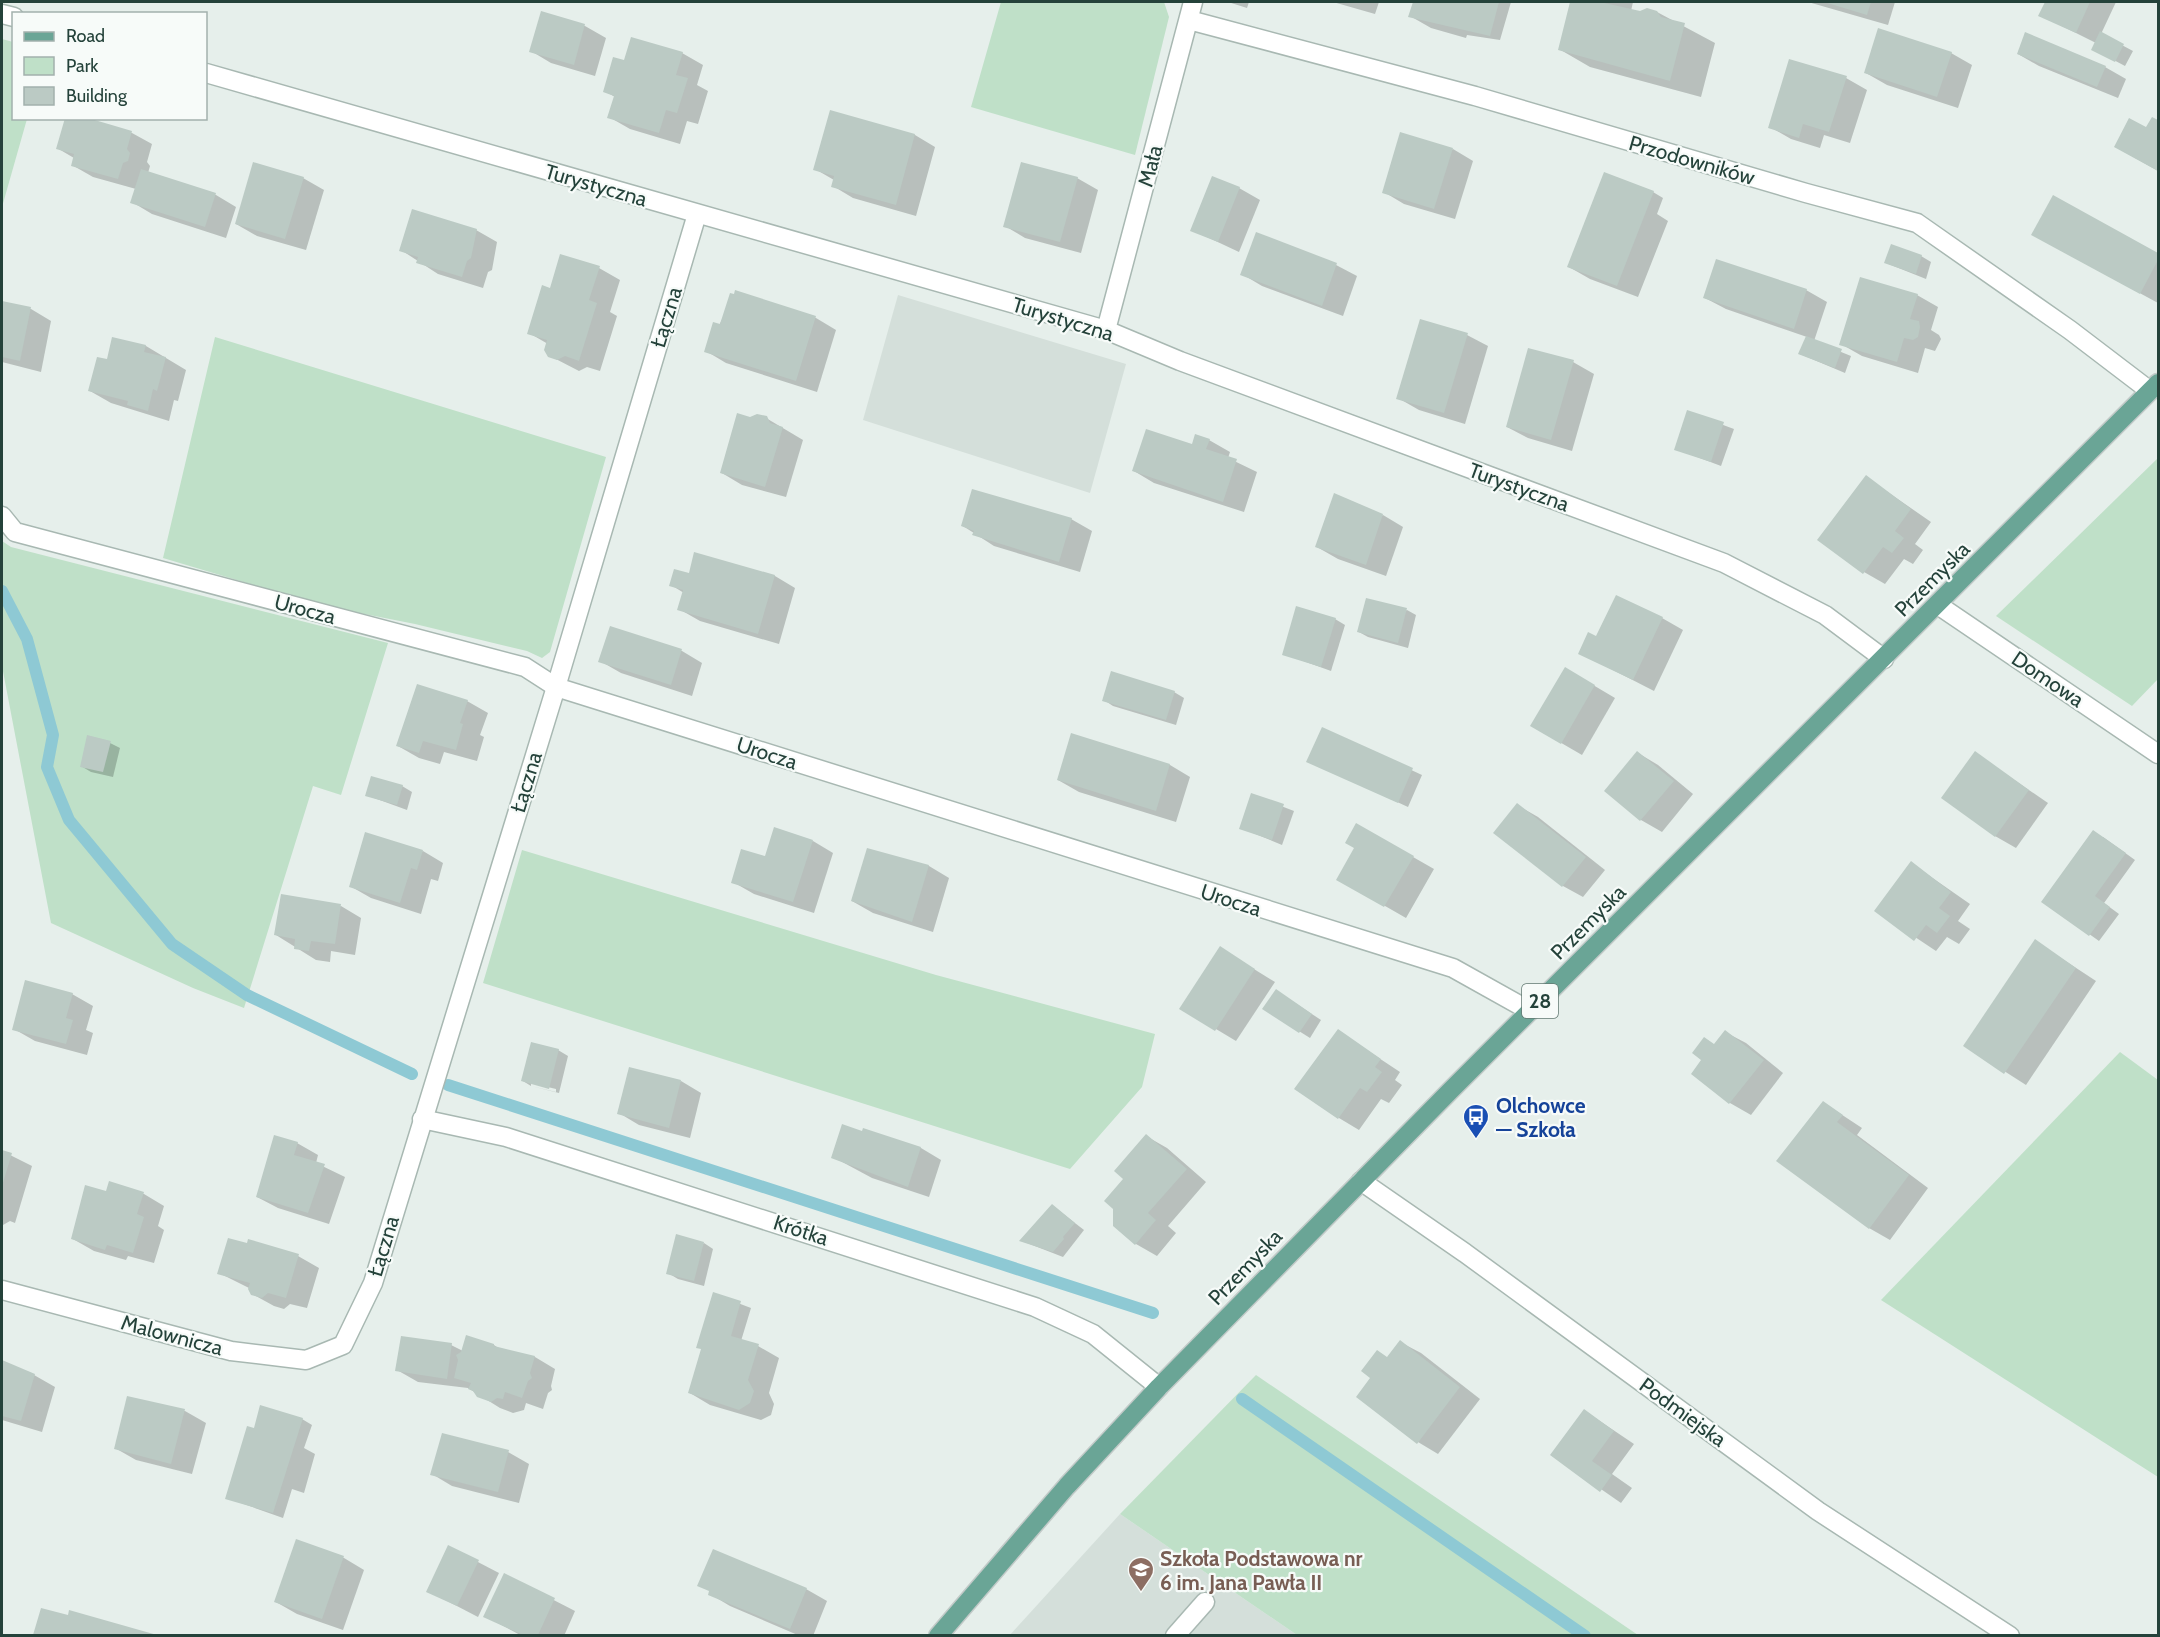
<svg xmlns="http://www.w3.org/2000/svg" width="2160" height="1637" font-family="Cabin,sans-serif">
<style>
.built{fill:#d4dfda}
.green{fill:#bfe0c8}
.shadow{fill:#0003}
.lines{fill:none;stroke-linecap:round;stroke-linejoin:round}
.stream{stroke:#8ec9d4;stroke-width:12}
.building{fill:#bbcac4}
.lane-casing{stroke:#a8b8b2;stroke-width:21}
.street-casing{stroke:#a8b8b2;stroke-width:21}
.primary-casing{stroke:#c2cac8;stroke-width:21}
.lane{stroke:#fff;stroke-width:18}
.street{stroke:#fff;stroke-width:18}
.primary{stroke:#6aa596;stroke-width:18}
.labels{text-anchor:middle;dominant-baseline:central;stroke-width:4.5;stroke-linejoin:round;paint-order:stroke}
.shield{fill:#f7fbf9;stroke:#637a73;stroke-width:1.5}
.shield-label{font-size:20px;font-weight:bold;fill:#24423a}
.street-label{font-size:21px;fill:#24423a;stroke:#f7fbf9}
.transit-label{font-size:21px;font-weight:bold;fill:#164399;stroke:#f7fbf9;text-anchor:start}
.education-label{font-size:21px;font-weight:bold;fill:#785e54;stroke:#f7fbf9;text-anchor:start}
</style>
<rect width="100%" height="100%" fill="#e6efeb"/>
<!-- built -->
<g class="built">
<path d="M898,295l228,69 -36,129 -227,-73z"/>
<path d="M1120,1514l177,121 -288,1z"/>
</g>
<!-- green -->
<g class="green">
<path d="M1001,2h163l5,15 -34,138 -164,-48z"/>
<path d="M2,39l11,3 1,76 13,1 -25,88z"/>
<path d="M215,337l391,120 -56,195 -8,6 -15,-7 -112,-27 -91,-18 -161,-48z"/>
<path d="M2158,458v221l-26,27 -136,-90z"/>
<path d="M2,541l9,6 377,96 -47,152 -28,-9 -69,222 -51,-20 -142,-65 -49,-257z"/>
<path d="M522,850l414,125 219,59 -13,53 -72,82 -587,-186z"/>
<path d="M2120,1052l38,28v397l-277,-177z"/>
<path d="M1256,1375l382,260h-341l-177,-121z"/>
</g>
<!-- shadow -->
<g class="shadow">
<path d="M1228,2h21l-2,6z"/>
<path d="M1333,2h46l-4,12z"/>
<path d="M1414,2h97l-11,38 -33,-5 -1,3 -35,-10 -21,-12z"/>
<path d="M1571,2h62l-2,9 26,1 58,31 -14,54 -111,-30 -31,-18z"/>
<path d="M1808,2h87l-7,23z"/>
<path d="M2047,2h69l-15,32 32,17 -8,15 -32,-17 3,-6 -56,-28z"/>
<path d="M542,13l43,13 21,12 -11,38 -44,-13 -20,-12z"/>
<path d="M682,53l21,12 -6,20 11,6 -10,33 -11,-3 -7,23 -50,-15 -21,-12 6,-20 -10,-6z"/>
<path d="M1951,53l21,12 -14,43 -71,-23 -21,-12z"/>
<path d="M2018,54l87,13 21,12 -8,19 -79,-32z"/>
<path d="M1846,78l21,12 -17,53 -26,-8 -4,13 -29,-9 -21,-12z"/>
<path d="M831,112l84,23 20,12 -19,69 -63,-18 -20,-12 1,-6 -19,-11z"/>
<path d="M83,118l49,15 20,11 -5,18 3,4 -2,7 68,22 20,12 -10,31 -74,-24 -20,-12 4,-13 -43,-12 -21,-12 2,-7 -17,-10z"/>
<path d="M2153,119l5,3v49l-42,-24 31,-18z"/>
<path d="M1453,149l20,12 -18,58 -51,-15 -20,-12z"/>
<path d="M303,178l21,12 -18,60 -49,-14 -21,-12z"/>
<path d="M1077,178l21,12 -17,63 -56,-15 -20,-12z"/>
<path d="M1239,188l21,12 -21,52 -47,-22z"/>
<path d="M1653,192l10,6 -6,16 11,7 -30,76 -48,-18 -21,-12z"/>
<path d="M2064,203l94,52v48l-92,-50z"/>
<path d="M476,230l21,12 -5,28 -4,2 -5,16 -45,-14 -37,-24z"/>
<path d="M1257,234l79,31 21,11 -14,40 -81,-30 -20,-12z"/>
<path d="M1921,256l10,6 -5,17 -40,-16z"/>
<path d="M599,268l21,12 -10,32 7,4 -17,55 -13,-4 -8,4 -29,-15 -2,-12 -19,-11 22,-43z"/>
<path d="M1806,290l21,12 -13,39 37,15 -6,17 -45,-19 7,-17 -81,-28 -21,-11z"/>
<path d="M736,292l80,26 20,12 -19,62 -91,-29 -20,-12z"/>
<path d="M1917,295l21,12 -7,23 8,5 2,4 -6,12 -10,-3 -7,25 -56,-17 -21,-12z"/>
<path d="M2,303l29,6 20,12 -10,51 -39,-10z"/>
<path d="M1467,335l21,11 -23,78 -46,-14 -21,-12z"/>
<path d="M113,338l33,8 40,24 -8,31 -4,-1 -5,21 -58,-18 -21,-12 18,-30z"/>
<path d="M1573,362l21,12 -22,77 -44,-13 -21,-11z"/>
<path d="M1688,412l46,17 -13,37 -45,-17z"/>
<path d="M750,418h16l37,22 -17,57 -44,-12 -20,-12z"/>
<path d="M1209,440l21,12 -2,6 29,14 -13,40 -90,-29 -20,-12z"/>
<path d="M1866,477l65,45 -16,22 8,6 -10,14 -9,-5 -19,25 -21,-12z"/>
<path d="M1383,515l20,12 -17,49 -48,-17 -21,-12z"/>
<path d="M1071,519l21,12 -12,41 -86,-26 -31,-20z"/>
<path d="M695,554l80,22 20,12 -16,56 -79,-23 -21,-12 5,-16 -13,-8 19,-10z"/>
<path d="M1407,610l9,5 -8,33 -40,-11 -9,-5z"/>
<path d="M1662,618l21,12 -29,61 -74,-38 17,-15z"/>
<path d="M1335,619l10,6 -14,46 -47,-17z"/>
<path d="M611,628l71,23 20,12 -10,33 -71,-23 -21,-12z"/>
<path d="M1566,669l49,29 -33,57 -50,-29z"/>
<path d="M1174,692l10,6 -8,27 -63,-19 -9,-6z"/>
<path d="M467,701l21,12 -8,22 4,2 -7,24 -33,-9 -4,12 -21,-6 -21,-12z"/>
<path d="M1323,729l99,46 -14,32 -100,-46z"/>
<path d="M1072,735l98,30 20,12 -14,45 -97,-30 -21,-12z"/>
<path d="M110,743l10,5 -7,29 -22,-5 -10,-6z"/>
<path d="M1638,753l20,12 35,29 -31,38 -21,-12 -35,-29z"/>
<path d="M1975,753l73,50 -32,45 -21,-12z"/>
<path d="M402,786l10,6 -5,18 -41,-15z"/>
<path d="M1252,795l42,16 -12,34 -41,-17z"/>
<path d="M1517,805l21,12 67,53 -22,27 -20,-11z"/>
<path d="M1357,825l77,44 -28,49 -68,-39 18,-31z"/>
<path d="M2103,837l32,23 -31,43 15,11 -20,27 -56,-40z"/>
<path d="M813,841l20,12 -19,60 -60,-19 -21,-12 33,-24z"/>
<path d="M868,850l61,16 20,12 -16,54 -60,-19 -21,-12z"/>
<path d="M423,851l20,12 -5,18 -7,-2 -10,35 -50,-16 -21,-12z"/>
<path d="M1911,863l59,41 -12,17 12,8 -11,15 -12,-7 -11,14 -60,-40z"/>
<path d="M341,906l20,12 -6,37 -24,-4 -1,11 -14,-2 -40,-25z"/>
<path d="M2035,941l61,40 -70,104 -61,-39z"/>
<path d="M1220,948l55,34 -39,59 -20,-12z"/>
<path d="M72,994l21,12 -7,24 7,3 -6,22 -52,-14 -21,-12z"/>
<path d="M1286,997l35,23 -11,18 -46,-29z"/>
<path d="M1338,1031l62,41 -5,8 7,5 -13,18 -8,-4 -22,31 -20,-12z"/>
<path d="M1725,1032l21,11 37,30 -32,42 -21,-12 -37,-29z"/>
<path d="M558,1050l10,6 -9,37 -28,-7 25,6v-3l-25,-6v3l-8,-5z"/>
<path d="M681,1081l20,12 -11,45 -51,-13 -20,-12z"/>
<path d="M1824,1103l38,25 -5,7 71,53 -38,52 -21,-12z"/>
<path d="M864,1130l57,18 20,12 -12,37 -57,-19 -39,-21z"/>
<path d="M1146,1136l21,12 39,34 -38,44 8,7 -19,23 -21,-12 -11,-65z"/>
<path d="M297,1143l21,12 -2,8 29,14 -16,47 -51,-16 -21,-11z"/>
<path d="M2,1151l30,15 -17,57 -5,-2 -7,4z"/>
<path d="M110,1183l34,11 20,12 -6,20 6,4 -10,33 -26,-7 -2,4 -32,-9 -21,-12 34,-46z"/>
<path d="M1053,1206l31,24 -21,27 -41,-16z"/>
<path d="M704,1243l9,6 -9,37 -26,-7 -10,-6z"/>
<path d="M298,1256l21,12 -12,40 -17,-4 -6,5 -10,-3 -22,-12 -3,-6 -30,-15z"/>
<path d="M714,1294l37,14 -10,33 17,5 21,12 -10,35 5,11 -3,11 -10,5 -51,-15 -20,-12 12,-43z"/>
<path d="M1400,1342l21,11 59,46 -42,55 -20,-12z"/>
<path d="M451,1345l12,6 31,-6 7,5 34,7 20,12 -4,17 1,4 -4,3 -5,16 -17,-6 -2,7 -11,3 -13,-5 -32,-20 -50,-6 -21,-12z"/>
<path d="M2,1363l32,12 21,12 -13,45 -40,-12z"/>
<path d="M128,1398l57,13 21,12 -14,51 -56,-14 -21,-12z"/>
<path d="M1585,1411l49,33 -22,30 20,14 -11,15 -69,-48z"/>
<path d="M302,1419l10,6 -8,23 11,6 -11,39 -12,-4 -9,29 -56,-20 28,-68z"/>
<path d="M508,1452l21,12 -10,39 -67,-17 -20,-12z"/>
<path d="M297,1541l47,17 20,12 -21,60 -46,-16 -21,-12z"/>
<path d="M449,1547l50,26 -21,44 -50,-26z"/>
<path d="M505,1575l70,36 -11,25h-42l-37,-20z"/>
<path d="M806,1589l21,12 -14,35h-13l-70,-30 -20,-12z"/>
<path d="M42,1610l27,7h18l66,19h-118z"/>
</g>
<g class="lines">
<!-- stream -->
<g class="stream">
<path d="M2,591l25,48 26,96 -6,32 22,53 103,124 75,51 165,79"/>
<path d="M448,1085l705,228"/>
<path d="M1242,1399l343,237"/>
</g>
</g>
<!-- building -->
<g class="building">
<path d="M1413,2h86l-9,34 -82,-19z"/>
<path d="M1570,2h30l40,9 7,-3 10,3 4,6 24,6 -15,58 -112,-31z"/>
<path d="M1824,2h47l-4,13z"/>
<path d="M2045,2h45l-14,31 -38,-17z"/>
<path d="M541,11l44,13 -11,41 -45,-13z"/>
<path d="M1878,28l74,24 -15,45 -73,-24z"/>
<path d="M2100,31l24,13 -9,18 -24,-12z"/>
<path d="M2025,32l81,34 -9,21 -80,-33z"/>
<path d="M631,37l52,15 -7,23 12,3 -11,35 -11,-3 -7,23 -52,-15 7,-22 -11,-4 10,-35 11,3z"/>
<path d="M1789,59l58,17 -18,56 -26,-8 -4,14 -31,-10z"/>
<path d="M830,110l85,24 -19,71 -65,-18 3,-11 -21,-6z"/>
<path d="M2152,117l6,3v51l-44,-24 15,-29 17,9z"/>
<path d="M65,118h23l44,13 -5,18 3,4 -2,8 -5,2 -5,16 -47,-13 3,-12 -18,-5z"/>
<path d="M1400,132l53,16 -19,61 -52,-16z"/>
<path d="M253,162l51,15 -19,62 -50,-15z"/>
<path d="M1021,162l57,15 -18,65 -57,-15z"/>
<path d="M141,169l75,24 -11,34 -75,-24z"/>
<path d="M1604,172l50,19 -37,95 -50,-19z"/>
<path d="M1212,176l28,11 -22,55 -28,-11z"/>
<path d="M2053,195l105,58v7l-18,34 -109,-59z"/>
<path d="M412,209l65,20 -6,29 -4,3 -5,16 -46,-14 2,-6 -19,-6z"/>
<path d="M1256,232l81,31 -15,43 -82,-31z"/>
<path d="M1891,244l31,11 -6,19 -32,-11z"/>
<path d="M560,254l40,12 -11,34 8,3 -18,58 -14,-5 -8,4 -9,-3 -4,-7 3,-10 -20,-6 15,-49 8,3z"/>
<path d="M1716,259l91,30 -13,40 -91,-31z"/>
<path d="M1860,277l58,17 -8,25 9,2 1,6 -2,10 -5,3 -9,-2 -7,24 -58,-17z"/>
<path d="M735,290l81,26 -20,65 -92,-29 9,-30 7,2 10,-31 4,1z"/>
<path d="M2,301l29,6 -11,54 -18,-4z"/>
<path d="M1420,319l48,14 -24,80 -48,-14z"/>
<path d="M1806,336l36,13 -7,19 -37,-14z"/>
<path d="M112,337l34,8 -2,7 22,5 -9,34 -4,-2 -5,22 -21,-6 1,-4 -40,-10 9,-34 10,2z"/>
<path d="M1528,348l46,12 -23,80 -45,-13z"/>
<path d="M1687,410l37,12 -13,40 -37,-12z"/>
<path d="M737,413l13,4 7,-3 10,2 3,7 13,4 -18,60 -45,-14z"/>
<path d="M1146,429l46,15 3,-10 15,5 -4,10 31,10 -14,43 -91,-31z"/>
<path d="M1866,475l45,34 -16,22 9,7 -12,15 -9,-6 -20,27 -46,-34z"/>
<path d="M972,489l100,29 -13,44 -87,-27 2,-4 -13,-5z"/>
<path d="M1334,493l49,21 -17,51 -51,-18z"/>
<path d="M694,552l81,23 -17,59 -81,-24 6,-20 -14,-4 5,-17 15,4z"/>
<path d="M1616,595l47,22 -30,63 -55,-26 10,-22 8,4z"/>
<path d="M1366,598l41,10 -9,35 -41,-11z"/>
<path d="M1296,606l40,12 -15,49 -39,-12z"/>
<path d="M610,626l72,23 -11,36 -73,-23z"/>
<path d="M1565,667l30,18 -34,59 -31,-18z"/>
<path d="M1111,671l64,20 -9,29 -64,-19z"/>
<path d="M417,684l51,16 -8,23 3,1 -7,26 -33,-9 -4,12 -23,-7z"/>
<path d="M1322,727l91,41 -15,35 -92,-41z"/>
<path d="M1071,733l99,31 -14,47 -99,-31z"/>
<path d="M87,735l24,6 -8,31 -23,-5z"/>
<path d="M1637,751l37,30 -34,40 -36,-30z"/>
<path d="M1975,751l54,39 -34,47 -54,-39z"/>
<path d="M371,776l32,9 -6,20 -32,-9z"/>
<path d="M1251,793l33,11 -12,36 -33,-11z"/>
<path d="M1517,803l69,54 -24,30 -69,-54z"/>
<path d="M1356,823l58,33 -30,51 -48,-27 18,-32 -9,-5z"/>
<path d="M774,827l39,13 -20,62 -62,-19 10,-34 24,7z"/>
<path d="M2093,830l33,23 -31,43 15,11 -21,29 -48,-34z"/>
<path d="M365,832l58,18 -6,20 -6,-2 -11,35 -51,-16z"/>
<path d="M867,848l62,17 -17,57 -61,-21z"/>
<path d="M1911,861l40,31 -12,16 11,8 -13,17 -11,-8 -12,16 -40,-30z"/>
<path d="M281,894l60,10 -6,40 -24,-3 -2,10 -15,-2 1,-10 -21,-4z"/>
<path d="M2035,939l41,29 -72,106 -41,-28z"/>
<path d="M1220,946l35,23 -40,62 -36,-22z"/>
<path d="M25,980l48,13 -7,25 7,2 -7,24 -54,-14z"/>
<path d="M1276,989l36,25 -13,19 -37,-24z"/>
<path d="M1338,1029l43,30 -6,8 7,5 -15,20 -7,-4 -22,31 -44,-30z"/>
<path d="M1725,1030l39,30 -35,44 -38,-30 10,-14 -9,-7 12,-16 10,7z"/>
<path d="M531,1042l28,7 -10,40 -28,-8z"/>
<path d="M629,1067l52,13 -12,48 -52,-14z"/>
<path d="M1823,1101l20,14 -6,7 72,53 -40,54 -93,-68z"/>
<path d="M842,1124l20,7 1,-3 58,19 -13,40 -77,-29z"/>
<path d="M1146,1134l41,35 -39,44 8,7 -21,25 -22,-19v-17l-9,-8 19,-22 -9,-8z"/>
<path d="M274,1135l24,7 -4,13 31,9 -17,49 -52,-16z"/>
<path d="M2,1150l10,3 -10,33z"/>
<path d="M109,1181l35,11 -7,22 7,3 -11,36 -26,-8 -2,5 -34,-11 14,-54 21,6z"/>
<path d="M1052,1204l23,19 -12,14 1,2 -11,13 -34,-11z"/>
<path d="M676,1234l28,8 -10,39 -28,-7z"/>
<path d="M228,1238l19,5 1,-4 51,15 -13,44 -18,-5 -6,5 -11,-3 -3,-6 2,-6 -33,-9z"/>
<path d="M713,1292l28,9 -10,35 28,8 -11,36 6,11 -4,12 -11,7 -51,-17 13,-44 -5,-1z"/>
<path d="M466,1335l28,9v2l41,10 -5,17 2,5 -4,3 -6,17 -17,-6 -2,7 -6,-1 -6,4 -14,-5 -4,-6 -5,-2 3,-6 -17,-5 4,-18 -2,-5 5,-3z"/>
<path d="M401,1336l51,7 -5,36 -52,-8z"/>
<path d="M1400,1340l60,47 -43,57 -61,-47 14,-19 -9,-7 16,-21 10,7z"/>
<path d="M2,1360l33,14 -14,47 -19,-5z"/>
<path d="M127,1396l58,13 -14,55 -57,-15z"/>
<path d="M260,1405l43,13 -30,95 -48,-14 22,-73 7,2z"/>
<path d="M1584,1409l30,22 -22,30 20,14 -12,17 -50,-37z"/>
<path d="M442,1433l67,17 -11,42 -68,-17z"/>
<path d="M296,1539l48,17 -22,63 -48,-17z"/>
<path d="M448,1545l31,15 -22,46 -31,-14z"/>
<path d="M713,1549l94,39 -17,41 -82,-34 1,-4 -12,-5z"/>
<path d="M504,1573l51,25 -17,37h-15l-40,-18z"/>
<path d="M41,1608l27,7 1,-5 88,25h-124z"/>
</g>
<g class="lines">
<defs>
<path id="lane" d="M1175,1636l30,-34"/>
<g id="street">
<path d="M2,14l12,3"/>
<path d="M1189,20l286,76 331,97 111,30 153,107 80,61"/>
<path d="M206,73l900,257 74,31 544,202 101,52 59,44"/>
<path d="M1106,330l87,-328"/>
<path d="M2,516l13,16 510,135 31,20 897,281 77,43"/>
<path d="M1938,605l220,149"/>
<path d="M422,1119l84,18 529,170 58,27 66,53"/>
<path d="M1361,1181l104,72 353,258 192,125"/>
<path d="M2,1290l229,61 75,9 37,-15 30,-62 183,-596 141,-473"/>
</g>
<path id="primary" d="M938,1636l129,-150 92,-99 292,-297 707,-707"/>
</defs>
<!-- lane casing -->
<use href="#lane" class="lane-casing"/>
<!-- street casing -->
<use href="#street" class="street-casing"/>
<!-- primary casing -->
<use href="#primary" class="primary-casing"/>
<!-- lane -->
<use href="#lane" class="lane"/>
<!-- street -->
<use href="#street" class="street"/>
<!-- primary -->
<use href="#primary" class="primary"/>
</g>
<!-- icons -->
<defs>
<symbol id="bus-pin" viewBox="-11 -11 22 30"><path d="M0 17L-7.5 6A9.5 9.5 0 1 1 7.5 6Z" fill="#1a4fb4" stroke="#f7fbf9"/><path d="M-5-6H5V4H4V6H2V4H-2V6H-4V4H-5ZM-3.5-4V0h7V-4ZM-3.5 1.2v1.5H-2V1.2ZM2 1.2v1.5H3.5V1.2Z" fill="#fff"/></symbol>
<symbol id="school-pin" viewBox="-11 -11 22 30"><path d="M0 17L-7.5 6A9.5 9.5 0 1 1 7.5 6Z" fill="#8d6e63" stroke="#f7fbf9"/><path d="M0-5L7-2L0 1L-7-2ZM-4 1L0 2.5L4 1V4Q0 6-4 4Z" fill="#fff"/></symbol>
</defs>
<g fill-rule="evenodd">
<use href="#bus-pin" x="1461" y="1102" width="30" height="40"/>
<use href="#school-pin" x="1126" y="1555" width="30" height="40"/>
</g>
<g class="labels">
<!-- shield labels -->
<rect class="shield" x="1522" y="984" width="36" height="34" rx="4.5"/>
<g class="shield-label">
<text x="1540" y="1001">28</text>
</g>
<!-- street labels -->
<g class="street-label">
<text transform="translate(1692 160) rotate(16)">Przodowników</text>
<text transform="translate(1150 166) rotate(-75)">Mała</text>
<text transform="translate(596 185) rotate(16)">Turystyczna</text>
<text transform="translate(666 317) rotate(-73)">Łączna</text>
<text transform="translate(1063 319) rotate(17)">Turystyczna</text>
<text transform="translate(1519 487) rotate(20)">Turystyczna</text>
<text transform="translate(1932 579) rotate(-45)">Przemyska</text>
<text transform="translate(305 609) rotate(15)">Urocza</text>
<text transform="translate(2048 679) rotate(34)">Domowa</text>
<text transform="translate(767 753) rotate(18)">Urocza</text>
<text transform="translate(526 782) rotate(-73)">Łączna</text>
<text transform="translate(1231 900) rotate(18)">Urocza</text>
<text transform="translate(1588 922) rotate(-45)">Przemyska</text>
<text transform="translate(801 1230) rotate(18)">Krótka</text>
<text transform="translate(383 1246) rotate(-73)">Łączna</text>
<text transform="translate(1245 1267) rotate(-46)">Przemyska</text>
<text transform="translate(172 1335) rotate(15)">Malownicza</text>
<text transform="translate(1683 1412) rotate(36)">Podmiejska</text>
</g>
<!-- transit labels -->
<g class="transit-label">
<text x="1496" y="1105">Olchowce<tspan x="1496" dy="24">— Szkoła</tspan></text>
</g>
<!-- education labels -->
<g class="education-label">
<text x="1160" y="1558">Szkoła Podstawowa nr<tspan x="1160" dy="24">6 im. Jana Pawła II</tspan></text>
</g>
</g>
<!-- border -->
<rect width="2160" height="1637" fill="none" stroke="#24423a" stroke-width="6"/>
<!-- legend -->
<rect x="12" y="12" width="195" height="108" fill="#f7fbf9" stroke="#a3b1ad" stroke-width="1.5"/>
<rect x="24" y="32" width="30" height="9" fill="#6aa596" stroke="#a3b1ad" stroke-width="1.5"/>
<text x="66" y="42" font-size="18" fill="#24423a">Road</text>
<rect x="24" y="57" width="30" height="18" fill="#bfe0c8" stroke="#a3b1ad" stroke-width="1.5"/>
<text x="66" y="72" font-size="18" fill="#24423a">Park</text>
<rect x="24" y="87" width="30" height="18" fill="#bbcac4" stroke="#a3b1ad" stroke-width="1.5"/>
<text x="66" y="102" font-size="18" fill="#24423a">Building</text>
</svg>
